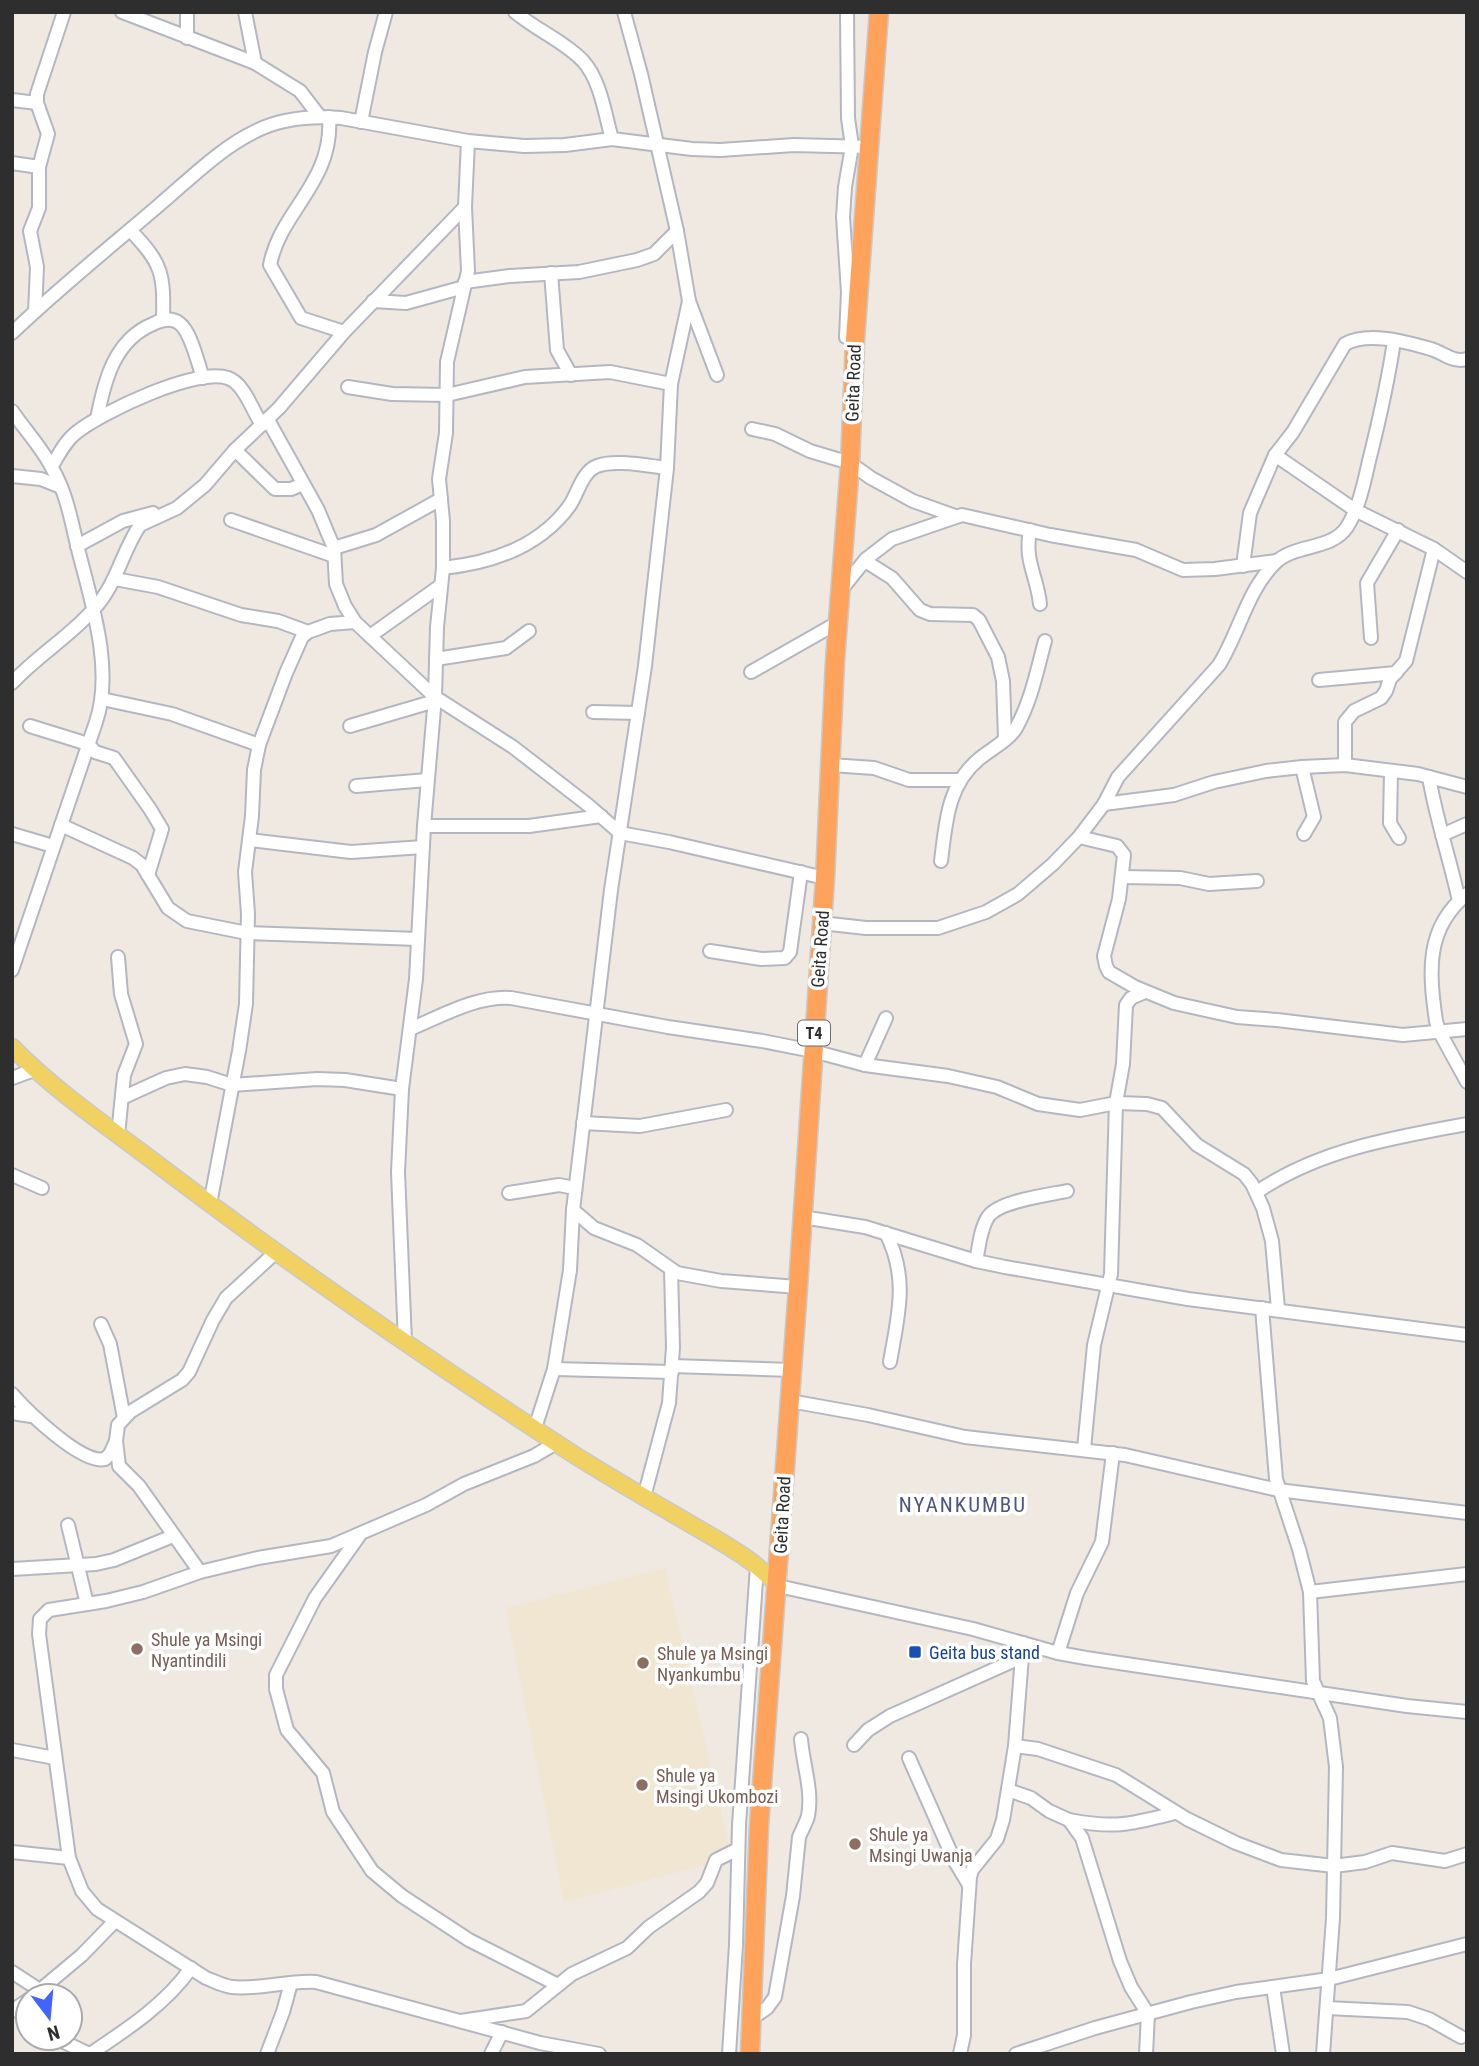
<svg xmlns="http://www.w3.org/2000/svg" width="1479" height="2066" font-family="'Roboto Condensed',sans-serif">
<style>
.education{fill:#f0e6d1}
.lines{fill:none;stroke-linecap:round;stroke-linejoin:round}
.minor-casing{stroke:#b4b7c1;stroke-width:16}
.major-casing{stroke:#c9c9c9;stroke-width:19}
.highway-casing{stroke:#c9c9c9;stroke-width:21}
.minor{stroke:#fff;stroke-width:12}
.major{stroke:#f2d163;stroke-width:16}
.highway{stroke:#ffa35c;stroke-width:18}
.education-dot{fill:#8d6e63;stroke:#fff;stroke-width:2.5}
.transit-dot{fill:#1a4fb4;stroke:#fff;stroke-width:2.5}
.labels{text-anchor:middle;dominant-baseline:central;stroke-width:7;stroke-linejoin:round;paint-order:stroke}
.shield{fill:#fff;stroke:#6d6d6d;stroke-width:2}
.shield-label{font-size:16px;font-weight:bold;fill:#2e2e2e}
.street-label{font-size:18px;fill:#2e2e2e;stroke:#fff}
.education-label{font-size:18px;fill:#785e54;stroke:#fff;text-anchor:start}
.transit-label{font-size:18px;fill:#164399;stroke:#fff;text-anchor:start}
.quarter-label{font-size:21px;letter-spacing:2px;fill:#4d5680;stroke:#fff}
</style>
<rect width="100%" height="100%" fill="#efe9e1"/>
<!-- education -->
<path class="education" d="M665,1568l67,290 -168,44 -58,-294z"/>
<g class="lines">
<defs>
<g id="minor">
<path d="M122,12l133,51 45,28 20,26"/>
<path d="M245,12l10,51"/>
<path d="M515,12c21,18 49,29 68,49 18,20 22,54 29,78"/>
<path d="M624,12l17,62 36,157 12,70 28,74"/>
<path d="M847,12l1,106 4,28 -7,41 -2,30 5,75 -2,45 9,3"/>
<path d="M187,38v-26"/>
<path d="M12,100l25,3"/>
<path d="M329,117c5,65 -49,94 -59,148l31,53 43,14"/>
<path d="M361,122l14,-70 11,-40"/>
<path d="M12,163l27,4"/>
<path d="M130,230c33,34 34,44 33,90"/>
<path d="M551,273l6,77 14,25"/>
<path d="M465,282l45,-6 69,-4 58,-12 17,-6 23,-23"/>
<path d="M373,301l33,2 58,-16"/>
<path d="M35,311l2,-44 -7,-36 9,-23v-41l9,-33 -11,-31v-9l27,-82"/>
<path d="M12,333c47,-45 97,-85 146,-127 31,-26 62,-58 98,-75 26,-13 57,-15 85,-13l127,23 56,5 41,-1 47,-6 80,10 28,1 74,-5 76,2"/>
<path d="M348,387l44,7 55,1 78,-18 85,-5 61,12"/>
<path d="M12,411c13,19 30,37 40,57 15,26 19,52 26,81 13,52 36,120 18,173l-84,248"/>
<path d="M97,419c7,-37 17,-79 56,-95 8,-4 18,-7 26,-1 12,8 19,41 24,55"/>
<path d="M268,420l50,90 10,24 6,14 2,36 9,22 10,16 80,75 78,50 75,58 32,28 49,9 156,36"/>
<path d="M752,429l23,5 35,17 40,12 21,15 42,23 42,15"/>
<path d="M235,450l40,39h16l12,-5"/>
<path d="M1275,455l80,55 79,39 33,23"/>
<path d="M52,466c7,-12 14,-26 25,-34 25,-20 120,-65 151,-54 16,5 25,34 34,47"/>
<path d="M12,476l29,3 20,8"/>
<path d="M231,520l103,36"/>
<path d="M1030,530c-6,32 7,45 10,74"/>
<path d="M77,546l46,-25 30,-8"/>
<path d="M334,548l42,-13 65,-36"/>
<path d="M865,561l27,17 28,32 10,4 43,1 6,5 19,37 5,24 2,58"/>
<path d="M1243,566l7,-53 25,-58 18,-23 52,-88c23,-13 61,-2 86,5 13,4 22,14 36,10"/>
<path d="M443,568c49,-5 97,-21 127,-63 8,-12 12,-33 27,-39 18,-7 51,0 70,2"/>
<path d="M115,579l43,8 83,28 37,6 30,11"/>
<path d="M841,590l25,-31 26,-20 70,-24 88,20 86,15 47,20 32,-1 62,-8"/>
<path d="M370,636l70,-50"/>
<path d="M1371,638l-4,-55 31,-53"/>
<path d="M436,659l70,-11 23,-17"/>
<path d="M751,672l86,-49"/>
<path d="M1319,680l77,-7"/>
<path d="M12,683c25,-27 57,-46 81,-73 25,-27 28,-57 47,-85l37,-17 28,-23 30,-35 44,-42 65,-76 121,-125"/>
<path d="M102,699l70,15 87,31"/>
<path d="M593,712l45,1"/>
<path d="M30,726l58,18 7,8 19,6 36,51 12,20 -14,46"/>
<path d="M350,726l85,-25"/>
<path d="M831,765l43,3 35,12h50"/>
<path d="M1345,765v-43l9,-11 27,-13 5,-7 4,-12 16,-18 28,-112"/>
<path d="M1302,767l12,50 -10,17"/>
<path d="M1391,771l-1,52 9,15"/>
<path d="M1429,777c7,42 21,82 30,124"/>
<path d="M356,786l71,-6"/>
<path d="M1104,804l70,-9 40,-13 52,-11 36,-4 43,-2 73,9 49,13"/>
<path d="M61,825l72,33 9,7 26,43 19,13 60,12 171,6"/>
<path d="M424,826h105l72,-10"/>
<path d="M12,834l41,12"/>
<path d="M1442,835l25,-11"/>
<path d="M1079,837l38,9 7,9 -5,44 -15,57 2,10 3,6 26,15 39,16 63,14 40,3 126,15 64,-6"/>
<path d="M250,840l101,12 72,-5"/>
<path d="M941,861c5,-39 6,-75 38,-102 12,-10 29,-18 37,-31 15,-26 21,-58 29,-87"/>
<path d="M1122,877l58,1 29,6 48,-3"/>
<path d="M1467,894c-42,34 -38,78 -31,127l3,10 28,51"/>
<path d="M821,923l45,5h72l48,-16 32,-18 35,-30 26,-27 25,-33 14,-27 101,-112c21,-34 28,-75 57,-103 19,-18 56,-12 71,-35 12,-19 17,-44 22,-66 10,-40 19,-79 25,-120"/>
<path d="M710,951l51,8 24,-1 5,-6 11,-80"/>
<path d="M410,1029c32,-13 65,-33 101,-31l157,29 94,14 51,10 52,14 83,11 49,11 41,17 42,6 36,-7 31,1 15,4 35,37 47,29 8,10 11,24 9,33 6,68"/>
<path d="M865,1065l21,-47"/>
<path d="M12,1078l22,-8"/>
<path d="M124,1097l42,-19 19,-4 22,3 25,8 85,-6 28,1 57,9"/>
<path d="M583,1123l57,3 86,-16"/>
<path d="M118,1135l6,-60 12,-31 -15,-50 -3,-37"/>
<path d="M12,1175l30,13"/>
<path d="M1257,1192c61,-42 138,-55 210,-68"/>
<path d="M509,1193l50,-8 16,3"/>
<path d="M210,1204l29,-153 7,-47 2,-90 -3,-42 7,-56 2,-46 5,-25 27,-72 16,-36 6,-5 22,-8 25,-2"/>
<path d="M573,1210l21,18 43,17 40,28 44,8 77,6"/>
<path d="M802,1217l63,10 111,34 29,6 183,32 279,36"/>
<path d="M886,1233c23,46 12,82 4,129"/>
<path d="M976,1261c3,-13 4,-32 12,-44 10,-16 60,-22 79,-26"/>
<path d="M1262,1308l14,171 23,70 11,43 3,89 17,37 6,49 -3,151 -10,136"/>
<path d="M101,1324l9,20 14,74"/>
<path d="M405,1342l-7,-170 4,-83 14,-110 8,-153 11,-129 2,-70 6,-59v-47l-4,-42 7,-46 1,-71 21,-91 -3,-64 3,-66"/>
<path d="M672,1366l120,4"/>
<path d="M554,1369l118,3"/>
<path d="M12,1394c15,17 70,71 93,65l5,-5 6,-13"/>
<path d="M790,1401l78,14 97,22 160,18 153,35 189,23"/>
<path d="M12,1413l19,3"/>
<path d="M535,1428l19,-59 16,-99 3,-60 38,-320 34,-224 22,-198 4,-84 18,-83"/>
<path d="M556,1443l-22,13 -70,28 -38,21 -95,41 -73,12 -58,14 -57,20 -37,9 -57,9 -9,9 -1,15 30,224 13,33 15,18 109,69c8,3 17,8 26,9 28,3 56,-7 84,-5l224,61 59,11"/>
<path d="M1084,1449l10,-104 17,-71 5,-171 7,-39 3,-59 5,-7 14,-6"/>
<path d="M644,1497l25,-94 4,-56 -2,-77"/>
<path d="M68,1525l19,79"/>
<path d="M359,1536l-44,62 -39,77v14l11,41 36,43 10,39 39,59 30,25 67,44 89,45"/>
<path d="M12,1569l84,-5 18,-4 59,-24"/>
<path d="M200,1572l-61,-86 -20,-20 -3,-25 2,-16 12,-13 52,-32 7,-8 24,-52 13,-22 50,-46"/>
<path d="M778,1586l195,43 85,24 28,5 321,48 60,6"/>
<path d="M1310,1592l157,-18"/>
<path d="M1058,1653l19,-60 25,-51 11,-89"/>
<path d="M854,1745l14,-15 22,-14 132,-59"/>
<path d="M1015,1746l23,3 78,26 71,44 49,24 45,17 53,6 31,-4 27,-9 53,8 22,-7"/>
<path d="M12,1750l43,8"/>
<path d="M909,1758l45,102 15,25"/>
<path d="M1008,1790l23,8 18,13 20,9 13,18 38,123 11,26 17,27 -2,40"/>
<path d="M1069,1820c46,9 62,4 106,-7"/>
<path d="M12,1852l57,6"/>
<path d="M12,1972l29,19"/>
<path d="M1273,1987l10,67"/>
<path d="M33,1996l49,-41 33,-34"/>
<path d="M1327,2008l81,4 21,7 32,18"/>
<path d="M12,2011l16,-11"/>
<path d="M751,2019l16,-11 8,-11 18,-101 6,-59c3,-7 7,-14 9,-21 5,-25 -5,-51 -7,-77"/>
<path d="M461,2021l65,-10 46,-37 55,-26 22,-21 50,-35 8,-9 9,-23 22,-11"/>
<path d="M56,2038l33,16"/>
<path d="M90,2054c36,-24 76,-50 101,-86"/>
<path d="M267,2054l16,-42 8,-29"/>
<path d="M491,2054l11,-22"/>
<path d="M729,2054l7,-109 3,-120 18,-259"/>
<path d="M960,2054l4,-19v-71l6,-87 2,-7 25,-31 6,-19 12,-74 8,-103"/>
<path d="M1016,2054l79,-26 96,-26 45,-10 93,-13 138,-35"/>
</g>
<path id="major" d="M12,1047c47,48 104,85 157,126 131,99 267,192 404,281 38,24 76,46 114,68 32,19 66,36 91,64"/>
<path id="highway" d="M750,2054l9,-228 39,-539 27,-409 10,-217 15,-198 5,-123 24,-328"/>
</defs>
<!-- minor casing -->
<use href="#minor" class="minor-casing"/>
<!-- major casing -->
<use href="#major" class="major-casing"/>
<!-- highway casing -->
<use href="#highway" class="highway-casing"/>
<!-- minor -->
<use href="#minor" class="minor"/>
<!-- major -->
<use href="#major" class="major"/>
<!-- highway -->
<use href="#highway" class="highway"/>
</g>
<!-- markers -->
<g class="education-dot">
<circle cx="137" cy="1649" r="7"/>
<circle cx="643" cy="1663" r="7"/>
<circle cx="642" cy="1785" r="7"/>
<circle cx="855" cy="1844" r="7"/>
</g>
<rect class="transit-dot" x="908" y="1645" width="14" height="14" rx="3.5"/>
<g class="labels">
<!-- shield labels -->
<rect class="shield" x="798" y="1020.5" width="32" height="25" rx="5"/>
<g class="shield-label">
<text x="814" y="1033">T4</text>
</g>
<!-- street labels -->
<g class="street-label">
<text transform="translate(853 383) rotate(-88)">Geita Road</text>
<text transform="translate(820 949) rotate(-86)">Geita Road</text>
<text transform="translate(782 1515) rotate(-87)">Geita Road</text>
</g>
<!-- education labels -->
<g class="education-label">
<text x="151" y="1639">Shule ya Msingi<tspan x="151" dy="21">Nyantindili</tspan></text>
<text x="657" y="1653">Shule ya Msingi<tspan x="657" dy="21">Nyankumbu</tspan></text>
<text x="656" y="1775">Shule ya<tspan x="656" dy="21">Msingi Ukombozi</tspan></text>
<text x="869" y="1834">Shule ya<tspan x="869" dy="21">Msingi Uwanja</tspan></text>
</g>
<!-- transit labels -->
<g class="transit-label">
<text x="929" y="1652">Geita bus stand</text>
</g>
<!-- quarter labels -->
<g class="quarter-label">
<text x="963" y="1505">NYANKUMBU</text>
</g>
</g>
<!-- border -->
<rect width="1479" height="2066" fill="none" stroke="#2e2e2e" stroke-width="28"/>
<!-- north arrow -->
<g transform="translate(49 2017) rotate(164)"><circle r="33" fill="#ffffff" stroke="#ababab" stroke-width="2"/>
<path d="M0-5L12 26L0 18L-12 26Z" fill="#4264fb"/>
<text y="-10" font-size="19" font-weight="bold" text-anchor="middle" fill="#2e2e2e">N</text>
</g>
</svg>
